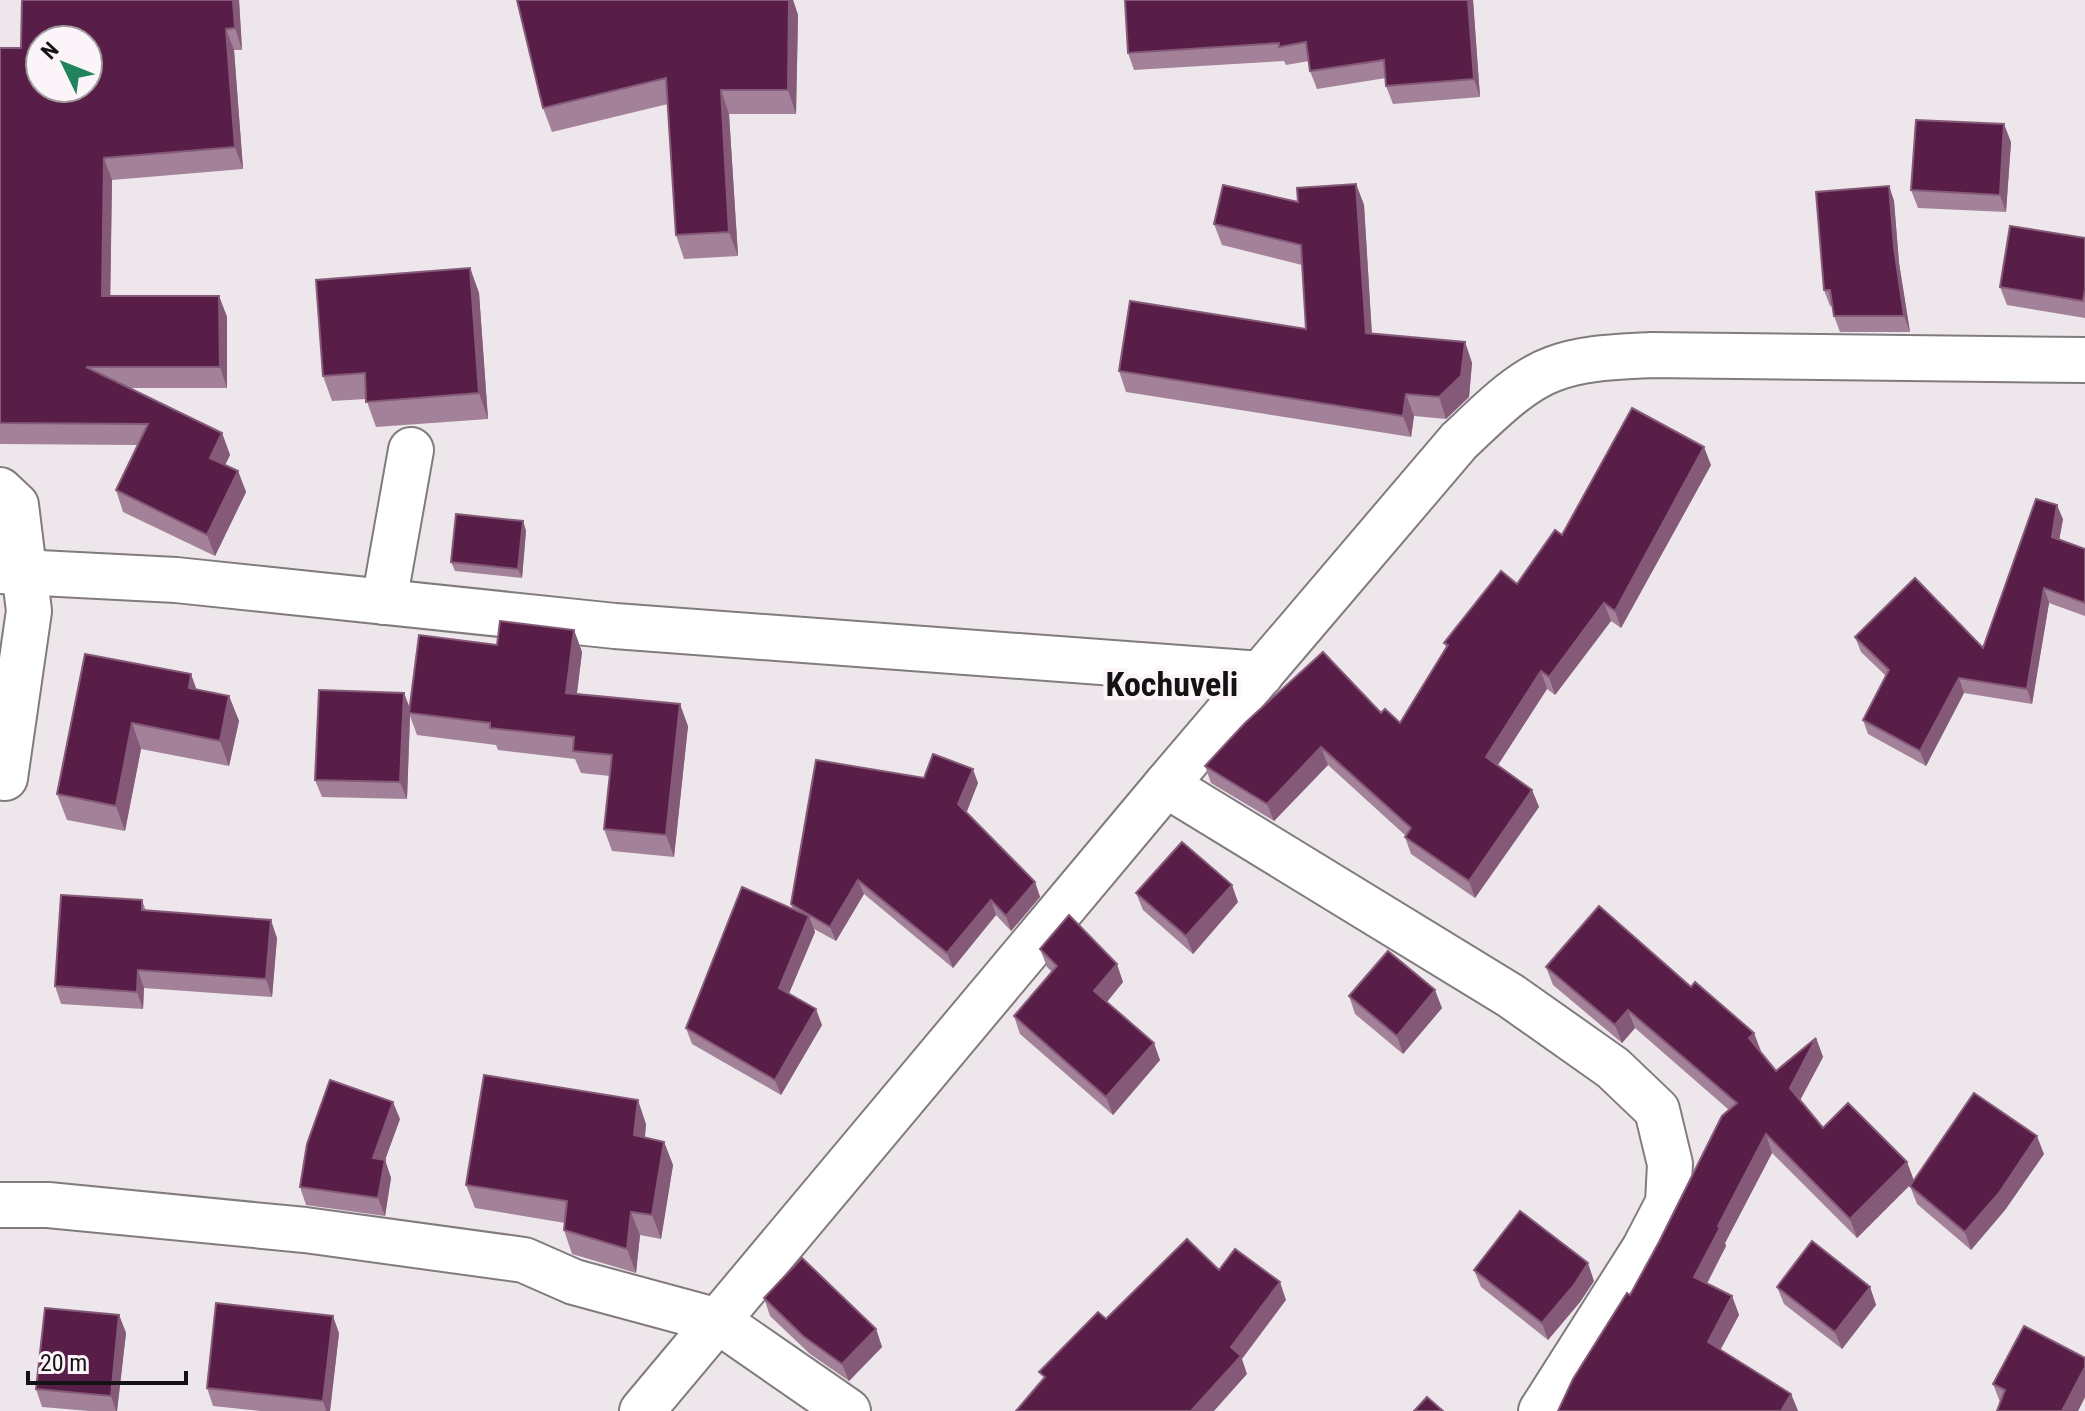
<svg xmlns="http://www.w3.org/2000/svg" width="2085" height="1411" font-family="'Roboto Condensed',sans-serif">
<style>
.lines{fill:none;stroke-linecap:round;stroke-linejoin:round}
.street-casing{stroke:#817b7e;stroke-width:48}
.street{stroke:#fff;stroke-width:44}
.wall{fill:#a38299}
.shaded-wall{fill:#855a78}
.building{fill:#591e47;stroke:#855a78;stroke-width:2;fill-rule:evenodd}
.labels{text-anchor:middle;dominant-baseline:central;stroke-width:8;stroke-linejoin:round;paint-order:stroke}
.district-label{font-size:34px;font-weight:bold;fill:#141214;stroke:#fbf4f8}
</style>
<rect width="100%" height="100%" fill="#ede7eb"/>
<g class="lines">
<defs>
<g id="street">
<path d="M0,490l16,15 13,106 -24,167"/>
<path d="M0,571l176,9 439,46 646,48"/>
<path d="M384,602l27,-152"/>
<path d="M1166,785l345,211 102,72 44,42 13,54 -2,39 -24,46 -103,162"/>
<path d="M0,1205h48l257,25 219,30 50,22 144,39 130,90"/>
<path d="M642,1411l524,-626 293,-344c26,-24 60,-60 94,-72 31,-12 66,-12 98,-14l434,5"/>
</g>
</defs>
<!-- street casing -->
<use href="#street" class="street-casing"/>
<!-- street -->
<use href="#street" class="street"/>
</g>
<!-- wall -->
<g class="wall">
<path d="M239,0l3,50h-8l9,119 -131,11 -2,116h109l8,21v71h-97l92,45 8,22 -5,10 13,6 8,21 -31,64 -92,-44 -7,-22 21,-45 -137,-1v-396h21z"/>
<path d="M517,0h276l5,15 -2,99h-67l9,142 -54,3 -8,-24 -8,-131 -116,28 -9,-24z"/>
<path d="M1473,0l7,97 -87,7 -7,-18v-8l-69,11 -7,-18 -1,-10 -23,4 -2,-4 -150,9 -6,-17z"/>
<path d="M2011,142l-5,70 -88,-4 -7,-18z"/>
<path d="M1356,184l8,21 8,129 93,8 7,21 -3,34 -23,22 -32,-3 -3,21 -285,-45 -7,-21 187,-42 -4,-64 -80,-20 -8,-21 84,-22z"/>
<path d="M1889,186l5,15 5,62 11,69h-70l-6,-16 -1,-10h-3l-6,-16z"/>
<path d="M2085,238v80l-78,-13 -7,-18z"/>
<path d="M470,268l9,25 9,126 -112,8 -10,-28 -34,2 -9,-25z"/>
<path d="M1711,465l-90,163 -10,-7 -56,74 -8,-6 -49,76 34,25 7,17 -64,91 -64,-44 -6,-17 1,-1 -78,-71 -54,56 -63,-38 -6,-17 176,-53 19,10 46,-76 -2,-4 73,-59 45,-49z"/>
<path d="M2063,519l-4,21 26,9v67l-36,-13 -17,101 -68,-11 -38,73 -58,-32 -5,-14 23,-44 -25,-24 -6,-15 128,11z"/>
<path d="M523,521l3,10 -4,47 -67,-7 -4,-9z"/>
<path d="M574,630l8,22 -5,42 111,32 -14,131 -62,-6 -8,-22 6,-53 -29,-3 -6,-14 -77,-9 -2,-5 -79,-10 -7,-19 -3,83 -85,-2 -7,-17 182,-135z"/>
<path d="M85,654l112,36 32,6 10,25 -10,45 -88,-17 -16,82 -58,-11 -10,-26z"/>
<path d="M924,778l54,5 -12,29 69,70 5,15 -29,34 -15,-16 -43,53 -89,-74 -28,47 -22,-12 1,3 -26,61 33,32 -41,70 -89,-51 -6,-16 107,-119 -2,-5z"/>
<path d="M1136,893l102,9 -45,52 -50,-44z"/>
<path d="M142,900l4,11 131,27 -5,59 -128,-9 -1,21 -82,-5 -6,-18z"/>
<path d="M1040,949l83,33 -16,20 53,58 -47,55 -93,-81 -6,-18 38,-44 -5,-5z"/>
<path d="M1546,967l145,20 63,46 6,19 16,19 40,-33 7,19 -23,43 23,28 84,34 7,19 -57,57 -85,-85 -47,90 1,3 -19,38 25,12 7,19 -19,35 71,44 7,17h-240l72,-116 29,-53 70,-132 -94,-82 -13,15 -69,-58z"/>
<path d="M1349,996l93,12 -39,46 -48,-40z"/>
<path d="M400,1119l-15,41 6,18 -6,38 -79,-11 -6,-18z"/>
<path d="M646,1124l-1,13 19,5 9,23 -12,74 -21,-4 -4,38 -64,-19 -8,-24 1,-7 -90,-15 -9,-23z"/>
<path d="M2044,1154l-39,56 -34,40 -54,-46 -7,-18z"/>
<path d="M1474,1270l120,11 -14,21 -32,38 -67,-53z"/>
<path d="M1777,1287h93l6,18 -34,44 -58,-45z"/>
<path d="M764,1298l112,31 6,18 -33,34 -39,-27 -40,-38z"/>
<path d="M119,1315l7,18 -9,78h-28l-47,-4 -6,-18z"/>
<path d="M339,1333l-9,78h-70l-47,-5 -6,-18z"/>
<path d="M2085,1358v39l-7,14 -78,-9 -7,-18z"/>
</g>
<!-- shaded-wall -->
<g class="shaded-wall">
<path d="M233,0h6l3,50 -7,-22z"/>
<path d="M789,0h4l5,15 -2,99 -8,-24z"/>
<path d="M1468,0h5l7,97 -6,-18z"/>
<path d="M226,29l8,21 9,119 -8,-22z"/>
<path d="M721,90l8,24 9,142 -9,-24z"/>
<path d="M2004,124l7,18 -5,70 -6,-17z"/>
<path d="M104,158l8,22 -2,137 -8,-21z"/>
<path d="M1356,184l8,21 9,149 -7,-21z"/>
<path d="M1889,186l5,15 5,62 11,69 -6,-16 -10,-69z"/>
<path d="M470,268l9,25 9,126 -9,-26z"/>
<path d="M219,296l8,21v71l-7,-21z"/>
<path d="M1465,342l7,21 -3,34 -23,22 -7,-22z"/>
<path d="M1406,394l8,22 -3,21 -8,-21z"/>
<path d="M222,433l8,22 -12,24 -8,-21z"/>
<path d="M1704,447l7,18 -90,163 -6,-17z"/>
<path d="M238,471l8,21 -31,64 -8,-21z"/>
<path d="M2057,505l6,14 -6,33 -5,-15z"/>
<path d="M523,521l3,10 -4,47 -4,-9z"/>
<path d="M2044,588l5,15 -17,101 -5,-15z"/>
<path d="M1604,603l7,18 -56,74 -6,-18z"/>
<path d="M574,630l8,22 -8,63 -8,-22z"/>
<path d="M1541,671l6,18 -55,85 -6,-17z"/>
<path d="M191,674l9,25 -11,-11z"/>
<path d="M1959,678l5,15 -38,73 -6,-15z"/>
<path d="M404,693l7,18 -2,2 1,3 -3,83 -7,-17z"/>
<path d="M229,696l10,25 -10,45 -9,-25z"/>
<path d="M680,704l8,22 -14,131 -8,-22z"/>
<path d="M132,723l9,26 -16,82 -9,-25z"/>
<path d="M1321,747l7,18 -54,56 -7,-17z"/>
<path d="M973,769l5,14 -14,36 -6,-15z"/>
<path d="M1532,790l7,17 -64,91 -6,-17z"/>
<path d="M858,880l6,14 -28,47 -6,-14z"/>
<path d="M1035,882l5,15 -29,34 -5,-15z"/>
<path d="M1232,885l6,17 -45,52 -7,-18z"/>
<path d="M991,900l5,15 -43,53 -6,-15z"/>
<path d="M809,916l6,16 -30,71 -6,-15z"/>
<path d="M271,920l6,18 -5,59 -6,-18z"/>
<path d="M1117,964l6,18 -22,27 -7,-18z"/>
<path d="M138,970l6,18 -1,21 -6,-17z"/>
<path d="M1435,990l7,18 -39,46 -6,-18z"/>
<path d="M816,1009l6,16 -41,70 -6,-15z"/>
<path d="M1628,1010l7,18 -13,15 -7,-18z"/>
<path d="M1754,1033l7,18 -5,6 -7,-19z"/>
<path d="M1816,1038l7,19 -26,49 -7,-18z"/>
<path d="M1154,1043l6,17 -47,55 -7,-18z"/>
<path d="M638,1100l8,24 -3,34 -9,-23z"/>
<path d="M393,1102l7,17 -21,57 -6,-18z"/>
<path d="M1766,1134l6,19 -47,90 1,3 -26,50 -6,-19 24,-51z"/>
<path d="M2037,1136l7,18 -39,56 -34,40 -6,-18z"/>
<path d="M664,1142l9,23 -12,74 -9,-24z"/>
<path d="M385,1160l6,18 -6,38 -7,-18z"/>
<path d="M1907,1162l7,19 -57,57 -7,-19z"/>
<path d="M631,1212l9,23 -4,38 -9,-24z"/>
<path d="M1588,1263l6,18 -14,21 -32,38 -6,-17z"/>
<path d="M1280,1282l6,18 -44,59 5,15 -33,37h-23l40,-64z"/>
<path d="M1870,1287l6,18 -34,44 -7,-17z"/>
<path d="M1732,1296l7,19 -24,45 -7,-18z"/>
<path d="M119,1315l7,18 -9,78h-1l-5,-15z"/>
<path d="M333,1316l6,17 -9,78h-4l-3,-10z"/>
<path d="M876,1329l6,18 -33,34 -7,-17z"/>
<path d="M2085,1367v30l-7,14h-16z"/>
<path d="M1791,1394l7,17h-17z"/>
</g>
<!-- building -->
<g class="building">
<path d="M22,0h211l2,28 -9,1 9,118 -131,11 -2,138h117l1,71h-134l136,66 -12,25 28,13 -31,64 -91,-45 32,-66 -148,-1v-375h21zM40,40h48v48h-48z"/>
<path d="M517,0h272l-1,90h-67l8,142 -53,3 -10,-157 -123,30z"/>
<path d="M1125,0h343l6,79 -88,7 -2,-26 -74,11 -4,-29 -27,5v-4l-151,10z"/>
<path d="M1916,120l88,4 -4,71 -89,-5z"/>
<path d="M1356,184l10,149 99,9 -4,34 -22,21 -33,-3 -3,22 -284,-45 11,-70 176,28 -5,-84 -87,-21 9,-39 75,17 -1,-14z"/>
<path d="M1889,186l5,61 10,69h-70l-4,-26h-6l-8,-98z"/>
<path d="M2010,226l75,12v51l-2,12 -83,-14z"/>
<path d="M470,268l9,125 -113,9 -1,-29 -42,3 -7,-96z"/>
<path d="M1632,408l72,39 -89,164 -11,-8 -55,74 -8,-6 -55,86 46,33 -63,91 -64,-44 6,-9 -90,-81 -54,57 -62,-38 40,-43 78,-71 58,61 4,-4 15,14 48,-78 -4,-2 57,-72 16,13 38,-54 7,5z"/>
<path d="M2036,499l21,6 -5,32 33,12v54l-41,-15 -17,101 -68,-11 -39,73 -57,-31 26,-50 -34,-33 60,-59 68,70z"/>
<path d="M456,514l67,7 -5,48 -67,-7z"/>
<path d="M500,621l74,9 -8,63 114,11 -14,131 -62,-6 8,-74 -39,-4 1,-14 -84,-9v-5l-81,-10 10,-78 78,10z"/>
<path d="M85,654l106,20 -2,14 40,8 -9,45 -88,-18 -16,83 -59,-12z"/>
<path d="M319,690l85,3 -4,89 -85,-2z"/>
<path d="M933,754l40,15 -15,35 77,78 -29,34 -15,-16 -44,53 -89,-73 -28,47 -39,-23 25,-144 108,18z"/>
<path d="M1182,842l50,43 -46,51 -50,-43z"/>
<path d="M742,887l67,29 -30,72 37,21 -41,71 -89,-52z"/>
<path d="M61,895l81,5v10l129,10 -5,59 -128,-9 -1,22 -82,-6z"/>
<path d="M1599,906l92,81 4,-5 59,51 -5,5 27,33 40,-33 -26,50 33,40 25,-25 59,59 -57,57 -84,-85 -48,92 2,2 -26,49 38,19 -24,46 83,52 -10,17h-223l15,-32 54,-86 3,2 29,-53 63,-126 15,-13 -109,-93 -13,15 -69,-58z"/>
<path d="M1069,915l48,49 -23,27 60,52 -48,54 -92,-81 43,-50 -17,-17z"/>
<path d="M1388,951l47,39 -38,46 -48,-40z"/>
<path d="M484,1075l154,25 -4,35 30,7 -12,73 -21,-3 -4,37 -63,-19 3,-29 -101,-16z"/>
<path d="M330,1080l63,22 -20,56 12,2 -7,38 -78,-11 7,-43z"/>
<path d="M1974,1093l63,43 -38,57 -34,39 -55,-46z"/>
<path d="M1520,1211l68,52 -14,22 -32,38 -68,-53z"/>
<path d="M1187,1239l32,31 16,-21 45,33 -49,65 10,9 -50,55h-175l29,-34 -6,-5 59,-60 8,7z"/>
<path d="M1812,1241l58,46 -35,45 -58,-45z"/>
<path d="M802,1258l74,71 -34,35 -39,-28 -39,-38z"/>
<path d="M216,1303l117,13 -10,85 -116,-13z"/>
<path d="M45,1308l74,7 -8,81 -75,-7z"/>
<path d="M2024,1326l61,32v9l-23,44h-65l8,-21 -12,-6z"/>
<path d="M1427,1397l16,14h-29z"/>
</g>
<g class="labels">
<!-- district labels -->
<g class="district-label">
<text x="1172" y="684">Kochuveli</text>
</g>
</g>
<!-- north arrow -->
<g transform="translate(64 64) rotate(313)"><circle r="38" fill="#fbf4f8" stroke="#9f9a9d" stroke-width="2"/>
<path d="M0-6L14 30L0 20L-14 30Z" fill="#21845d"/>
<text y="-12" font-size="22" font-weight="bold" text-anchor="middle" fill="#141214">N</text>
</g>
<!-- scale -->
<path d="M28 1371v12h158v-12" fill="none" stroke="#141214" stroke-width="4"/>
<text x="40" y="1371" font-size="24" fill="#141214" stroke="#fbf4f8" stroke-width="6" paint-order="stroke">20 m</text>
</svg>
